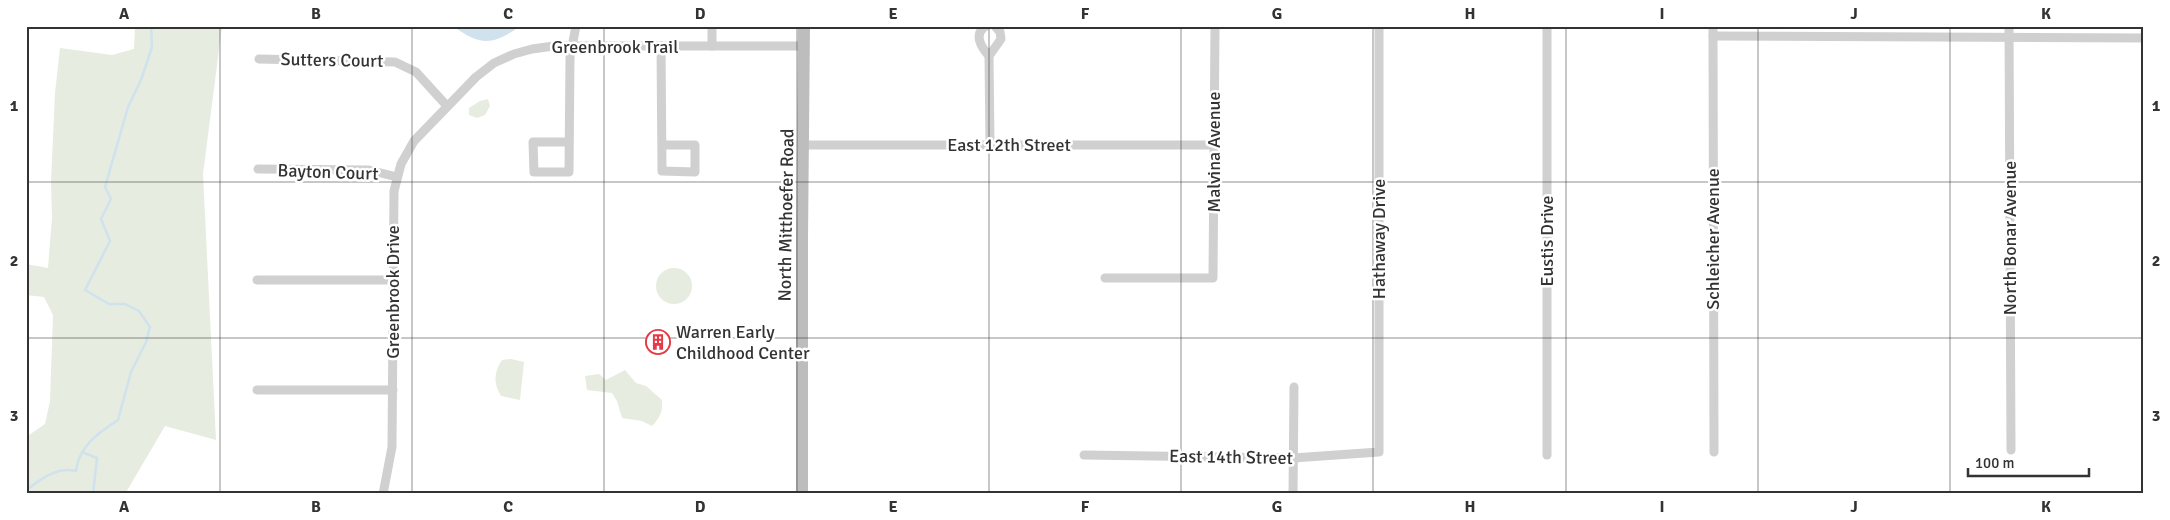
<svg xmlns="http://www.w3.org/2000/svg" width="2170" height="520" font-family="Signika,sans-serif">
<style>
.green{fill:#e6ecdf}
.water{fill:#cfe2ee}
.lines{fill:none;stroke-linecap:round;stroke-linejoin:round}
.stream{stroke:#cfe2ee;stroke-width:2.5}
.street{stroke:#d0d0d0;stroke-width:9}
.secondary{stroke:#bdbdbd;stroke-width:12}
.grid{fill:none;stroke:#333;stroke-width:1;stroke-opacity:0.55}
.labels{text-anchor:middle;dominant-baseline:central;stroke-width:5;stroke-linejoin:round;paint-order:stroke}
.street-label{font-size:18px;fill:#333;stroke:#fff}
.poi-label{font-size:18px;fill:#333;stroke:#fff;text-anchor:start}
.neatline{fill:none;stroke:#333;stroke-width:2}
.grid-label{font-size:16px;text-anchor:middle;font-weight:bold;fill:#333}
</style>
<rect width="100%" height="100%" fill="#fff"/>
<!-- green -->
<g class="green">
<path d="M135,26h87l-19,148 13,266 -51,-14 -40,68h-99v-57l19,-13 5,-23 3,-86 -9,-18 -18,-2v-31l22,4 4,-50 -1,-36 4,-89 5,-45 52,7 22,-6z"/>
<path d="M488,99l2,7 -5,9 -8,3 -8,-3v-7l11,-7z"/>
<circle cx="674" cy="286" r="18"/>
<path d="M511,359l13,3 -4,38 -19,-4c-8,-13 -7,-24 1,-36z"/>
<path d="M625,370l11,13 10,3 16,14c1,11 -2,18 -10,26l-10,-5 -20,-3 -5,-17 -5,-8 -25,-3 -2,-14 14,-2 7,6z"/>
</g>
<!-- water -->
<path class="water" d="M453,26h67c-27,20 -40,20 -67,0z"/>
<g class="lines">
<!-- stream -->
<g class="stream">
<path d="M82,452l15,6 -4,36"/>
<path d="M26,490c16,-11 31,-24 50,-19 3,-25 22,-38 42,-51l13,-48 15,-30 4,-15 -11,-16 -14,-7h-16l-24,-14 25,-49 -9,-22 10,-20 -6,-12 23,-80 13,-27 11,-33 -1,-21"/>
</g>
<!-- street -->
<g class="street">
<path d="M986,26c-13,8 -5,21 3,30l12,-17 -1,-7 -5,-6"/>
<path d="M1547,26v429"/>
<path d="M1713,26l1,426"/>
<path d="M2009,26l2,424"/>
<path d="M1713,36l431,2"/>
<path d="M661,46l1,125 33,1v-27h-33"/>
<path d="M712,46v-20"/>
<path d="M989,56l1,89"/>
<path d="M259,59l136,3 21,10 31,34"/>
<path d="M569,142h-36l1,30h35l1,-115 6,-31"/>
<path d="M804,145h410"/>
<path d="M258,169l111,1 28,7"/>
<path d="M1105,278h108l2,-252"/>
<path d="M257,280h136"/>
<path d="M257,390h136"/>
<path d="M1084,455l209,3 86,-6v-426"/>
<path d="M383,494l9,-47 2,-256 7,-27 13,-23 62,-64 18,-14 20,-9 18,-5 22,-3h250"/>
<path d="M1293,494l1,-107"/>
</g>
<!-- secondary -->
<path class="secondary" d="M802,494v-255l2,-213"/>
</g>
<!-- grid -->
<path class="grid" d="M220,26v468M412,26v468M604,26v468M797,26v468M989,26v468M1181,26v468M1373,26v468M1566,26v468M1758,26v468M1950,26v468M26,182h2118M26,338h2118"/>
<!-- icons -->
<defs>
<symbol id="building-ring" viewBox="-11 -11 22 22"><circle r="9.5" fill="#fff" stroke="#e63946" stroke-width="1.5"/><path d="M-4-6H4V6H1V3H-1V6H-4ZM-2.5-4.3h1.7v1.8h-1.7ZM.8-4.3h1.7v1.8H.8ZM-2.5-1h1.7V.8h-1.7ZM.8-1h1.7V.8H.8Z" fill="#e63946"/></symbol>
</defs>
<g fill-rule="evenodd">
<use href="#building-ring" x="644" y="328" width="28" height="28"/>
</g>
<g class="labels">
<!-- street labels -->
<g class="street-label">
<text x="615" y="47">Greenbrook Trail</text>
<text transform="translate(332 60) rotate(1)">Sutters Court</text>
<text x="1009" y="145">East 12th Street</text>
<text transform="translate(1214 152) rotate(-90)">Malvina Avenue</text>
<text transform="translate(328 172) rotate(2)">Bayton Court</text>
<text transform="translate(786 215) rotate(-89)">North Mitthoefer Road</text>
<text transform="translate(2010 238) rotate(-90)">North Bonar Avenue</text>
<text transform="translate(1379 239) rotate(-90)">Hathaway Drive</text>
<text transform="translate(1713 239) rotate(-90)">Schleicher Avenue</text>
<text transform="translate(1547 241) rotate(-90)">Eustis Drive</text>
<text transform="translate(393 292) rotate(-90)">Greenbrook Drive</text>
<text transform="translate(1231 457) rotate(1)">East 14th Street</text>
</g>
<!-- poi labels -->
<g class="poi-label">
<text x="676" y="332">Warren Early<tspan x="676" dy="21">Childhood Center</tspan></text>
</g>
</g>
<!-- border -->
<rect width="2170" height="520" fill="none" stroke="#ffffff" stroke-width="55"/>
<!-- scale -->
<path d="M1968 468v8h121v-8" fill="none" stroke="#333333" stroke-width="2.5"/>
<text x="1975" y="468" font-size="15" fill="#333333" stroke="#ffffff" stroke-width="4" paint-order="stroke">100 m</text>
<rect x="28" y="28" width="2114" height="464" class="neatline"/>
<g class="grid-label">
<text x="124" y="19">A</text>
<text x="316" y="19">B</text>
<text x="508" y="19">C</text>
<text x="700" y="19">D</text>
<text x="893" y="19">E</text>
<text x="1085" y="19">F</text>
<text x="1277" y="19">G</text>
<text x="1470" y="19">H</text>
<text x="1662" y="19">I</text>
<text x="1854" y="19">J</text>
<text x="2046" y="19">K</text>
<text x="14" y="111">1</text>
<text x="2156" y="111">1</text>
<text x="14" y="266">2</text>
<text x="2156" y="266">2</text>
<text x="14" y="421">3</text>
<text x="2156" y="421">3</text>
<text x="124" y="512">A</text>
<text x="316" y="512">B</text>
<text x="508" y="512">C</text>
<text x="700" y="512">D</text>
<text x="893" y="512">E</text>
<text x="1085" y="512">F</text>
<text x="1277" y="512">G</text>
<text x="1470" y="512">H</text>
<text x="1662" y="512">I</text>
<text x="1854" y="512">J</text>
<text x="2046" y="512">K</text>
</g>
</svg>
